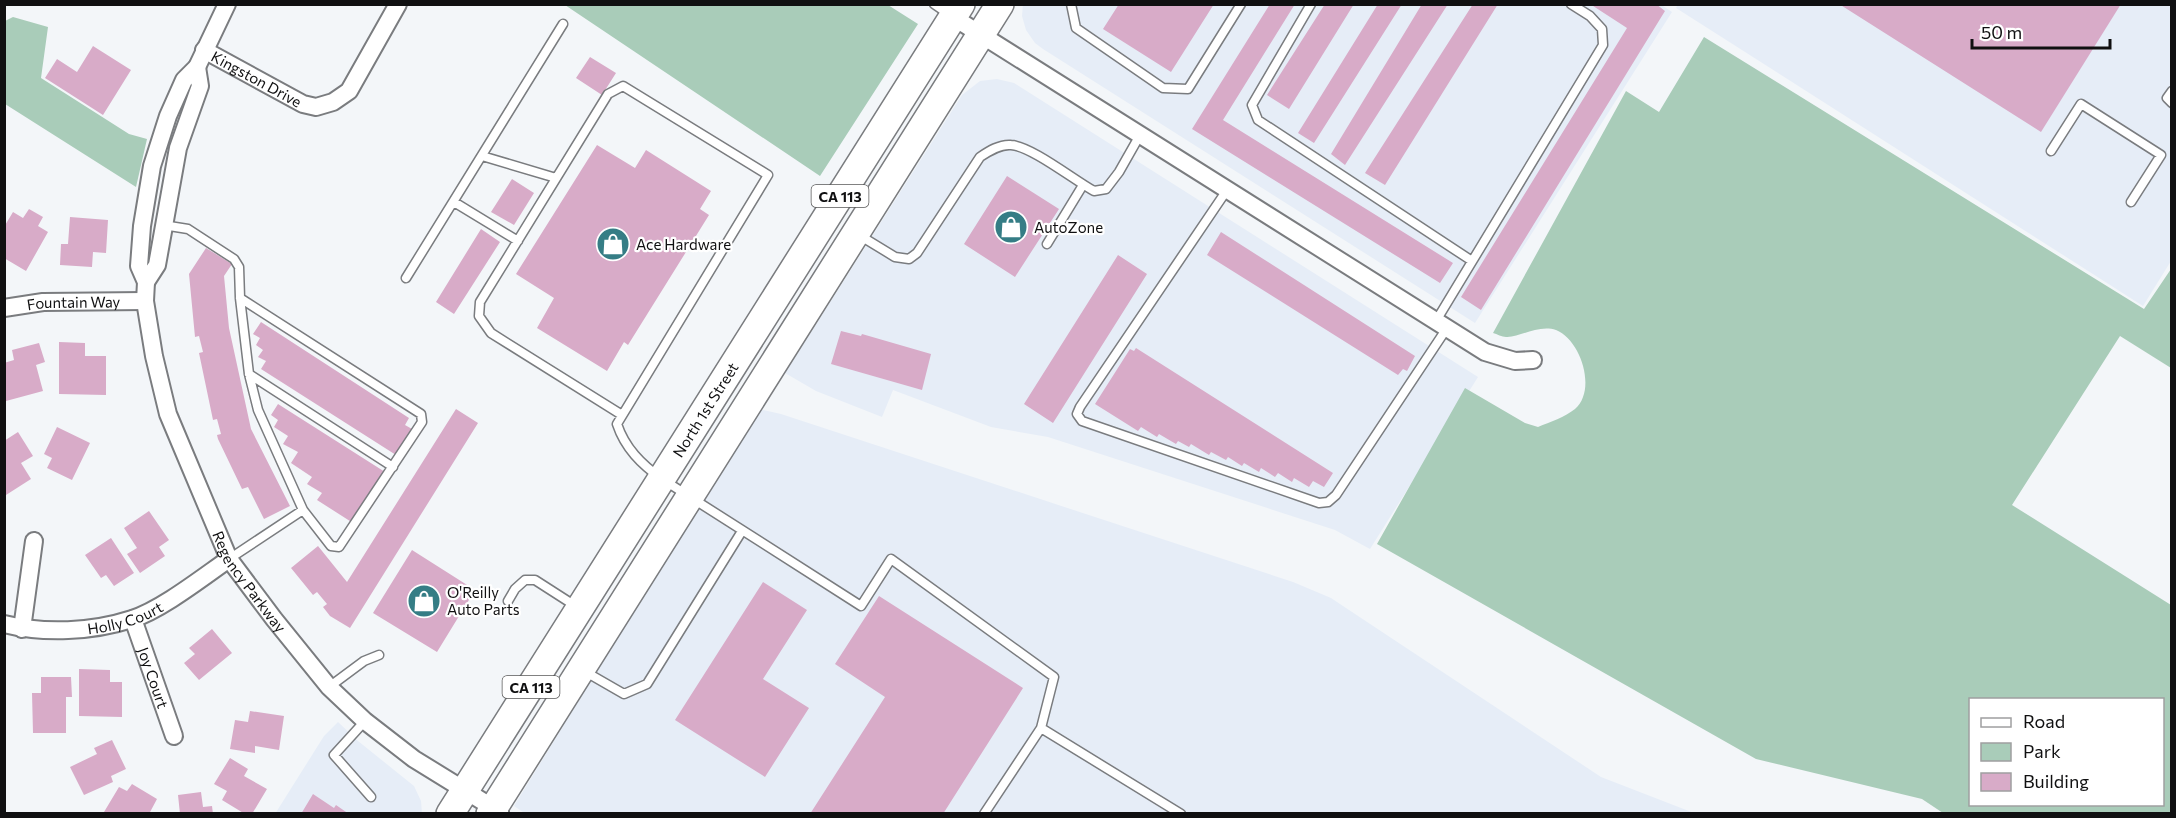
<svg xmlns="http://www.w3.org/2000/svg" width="2176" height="818" viewBox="0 0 2176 818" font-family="Commissioner,sans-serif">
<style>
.built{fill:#e6edf7}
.green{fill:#a9ccb9;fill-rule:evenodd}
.building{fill:#d8abc8}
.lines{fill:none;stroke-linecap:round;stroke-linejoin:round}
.service-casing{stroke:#7a7c7f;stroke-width:11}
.minor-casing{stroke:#7a7c7f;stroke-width:20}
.primary-casing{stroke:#7a7c7f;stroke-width:30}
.service{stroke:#fff;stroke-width:8}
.minor{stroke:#fff;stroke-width:16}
.primary{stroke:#fff;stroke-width:27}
.labels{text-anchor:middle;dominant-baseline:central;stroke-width:4.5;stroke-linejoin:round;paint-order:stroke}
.shield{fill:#fff;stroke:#585858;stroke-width:1.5}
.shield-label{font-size:14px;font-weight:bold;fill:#101011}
.street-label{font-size:15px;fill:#101011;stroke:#fff}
.poi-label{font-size:15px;fill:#101011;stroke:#fff;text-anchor:start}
</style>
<rect width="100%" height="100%" fill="#f3f6f9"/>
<path class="built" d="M 1023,4 L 1660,4 L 1672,12 L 1475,323 L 1043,49 L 1035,43 L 1026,30 L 1022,16 Z
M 1678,4 L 2171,5 L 2171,261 L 2143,306 L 1676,8 Z
M 997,79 L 1014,83 L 1478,377 L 1370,549 L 1335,530 L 1048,437 L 991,427 L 893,390 L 882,417 L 816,391 L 785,373 L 962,95 L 980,81 Z
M 758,409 L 781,414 L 1293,582 L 1331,598 L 1349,610 L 1601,777 L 1694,813 L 526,814 L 514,806 Z
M 338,722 L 358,741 L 414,786 L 421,801 L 422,814 L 275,814 L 324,736 Z"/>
<path class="green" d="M 565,5 L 888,5 L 918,24 L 820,176 Z
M 13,17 L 48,27 L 41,78 L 129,134 L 147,139 L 136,187 L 5,104 L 5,21 Z
M 1704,37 L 2144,309 L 2171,269 L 2171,368 L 2120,336 L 2012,505 L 2171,605 L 2171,813 L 1943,813 L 1922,799 L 1756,759 L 1377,544 L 1465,388 L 1525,423 L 1538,427 C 1550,422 1565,417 1575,409 C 1597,390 1581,340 1556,330 C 1538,324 1519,338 1506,337 C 1502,337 1497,334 1493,333 L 1626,91 L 1659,112 ZM 1970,700 L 2162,700 L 2162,804 L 1970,804 Z"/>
<path class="building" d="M 1119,4 L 1214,4 L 1171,72 L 1103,29 Z
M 1270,4 L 1295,4 L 1223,120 L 1453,263 L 1440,283 L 1192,129 Z
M 1325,4 L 1354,4 L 1289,109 L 1267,95 Z
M 1378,4 L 1402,4 L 1314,143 L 1298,133 Z
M 1422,4 L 1448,4 L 1345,165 L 1331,154 Z
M 1473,4 L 1498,4 L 1385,185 L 1365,173 Z
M 1590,4 L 1656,4 L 1665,11 L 1481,310 L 1461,297 L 1627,28 Z
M 1839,4 L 2121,4 L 2041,132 Z
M 93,46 L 131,70 L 103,115 L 45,78 L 57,59 L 77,72 Z
M 590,57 L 616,73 L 602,95 L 576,78 Z
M 597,145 L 635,168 L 646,150 L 711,191 L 700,209 L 709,215 L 628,345 L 624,342 L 607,371 L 537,328 L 554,298 L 516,274 Z
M 1007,176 L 1059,209 L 1015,277 L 964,244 Z
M 512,179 L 534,193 L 514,225 L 491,212 Z
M 29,209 L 43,217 L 38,226 L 48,232 L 26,271 L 4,258 L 4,227 L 13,212 L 23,218 Z
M 70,217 L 108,220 L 106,253 L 93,252 L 92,267 L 60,265 L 61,244 L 68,244 Z
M 481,229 L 500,242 L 454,314 L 436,302 Z
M 1221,232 L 1415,356 L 1407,371 L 1403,369 L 1398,375 L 1207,255 Z
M 206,248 L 232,264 L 224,276 L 229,328 L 251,429 L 290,506 L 264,519 L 248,487 L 242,489 L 218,439 L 217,435 L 221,434 L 217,419 L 213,420 L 199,353 L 203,352 L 199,336 L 195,337 L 189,274 Z
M 1118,255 L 1147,274 L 1053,423 L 1024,404 Z
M 261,322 L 409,418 L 405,425 L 412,429 L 396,455 L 261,369 L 266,361 L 258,357 L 263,350 L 256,345 L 260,338 L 253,334 Z
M 841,331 L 861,336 L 862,334 L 931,354 L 922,390 L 831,364 Z
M 59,342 L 85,343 L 85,356 L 106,356 L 106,395 L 59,394 Z
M 39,343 L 45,362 L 36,365 L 43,391 L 6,401 L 4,363 L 14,360 L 12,350 Z
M 1136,348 L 1333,473 L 1324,487 L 1313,481 L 1309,487 L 1294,478 L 1292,482 L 1278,473 L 1275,477 L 1261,468 L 1259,472 L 1244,463 L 1242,466 L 1228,457 L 1226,460 L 1211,452 L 1209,455 L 1191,444 L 1189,447 L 1178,441 L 1176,444 L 1159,434 L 1157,437 L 1141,427 L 1138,431 L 1095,404 L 1130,349 L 1134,351 Z
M 278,404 L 385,472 L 353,523 L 317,500 L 322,493 L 307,484 L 312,477 L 291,463 L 298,452 L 283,444 L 288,436 L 274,427 L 278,420 L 271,415 Z
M 456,409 L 478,423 L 350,628 L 330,616 L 323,607 L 327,604 L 317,592 L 313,595 L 291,568 L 318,546 L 347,582 Z
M 57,427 L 90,443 L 72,480 L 47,468 L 52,458 L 44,454 Z
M 18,432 L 33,456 L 21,463 L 31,479 L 6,495 L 4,441 Z
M 149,511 L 169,540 L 159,547 L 165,556 L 140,573 L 127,554 L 137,548 L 124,528 Z
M 111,538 L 134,573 L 114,586 L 106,575 L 101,578 L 85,555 Z
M 412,550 L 475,590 L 437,652 L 373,613 Z
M 763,582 L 807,610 L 763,679 L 809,708 L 765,777 L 675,720 Z
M 879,596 L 1023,688 L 943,814 L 810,814 L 885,697 L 835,664 Z
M 212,629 L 232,653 L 199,680 L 184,663 L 195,654 L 189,648 Z
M 79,669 L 110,670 L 110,682 L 122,682 L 122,717 L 79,716 Z
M 41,677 L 71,677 L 72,697 L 66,697 L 66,733 L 33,733 L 32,693 L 41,693 Z
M 250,711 L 284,716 L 279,750 L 255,746 L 255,753 L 230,749 L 235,720 L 248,722 Z
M 112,740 L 126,769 L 111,776 L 113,782 L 84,795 L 70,767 L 97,754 L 94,748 Z
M 230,758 L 248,769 L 244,776 L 267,789 L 252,814 L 245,814 L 222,800 L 227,791 L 214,784 Z
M 132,784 L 157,799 L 149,814 L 104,812 L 119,787 L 127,791 Z
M 201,792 L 203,807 L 212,806 L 213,814 L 180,814 L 178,795 Z
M 313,794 L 334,808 L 336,805 L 349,814 L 301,814 Z"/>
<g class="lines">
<g class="service-casing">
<path id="service" d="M 934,4 L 950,15
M 1071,4 L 1076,28 L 1163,88 L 1188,89 L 1241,4
M 1311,4 L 1252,105 L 1258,120 L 1472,261
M 2172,91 L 2167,98 L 2172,103
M 2051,151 L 2081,104 L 2161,155 L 2131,202
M 482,156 L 556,178
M 1227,190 L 1080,407 L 1077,414 L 1082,421 L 1319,503 L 1328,502 L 1336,495 L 1447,328
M 454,202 L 518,241
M 163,225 L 188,229 L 234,259 L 239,267 L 240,298 L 249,374 L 258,410 L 303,510 L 229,559
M 859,235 L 895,257 L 909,259 L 917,253 L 980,157 C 989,151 1000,144 1011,145 C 1031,146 1074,180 1094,191 L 1106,189 L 1119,172 L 1140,135
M 1047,244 L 1083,185
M 406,278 L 563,24
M 240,298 L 421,414 L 422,422 L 339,547 L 331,546 L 303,510
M 1436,321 L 1603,45 L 1602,29 L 1590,16 L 1571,4
M 249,374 L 393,467
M 622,415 L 491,333 L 479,316 L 480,302 L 608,94 L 623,86 L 768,175 L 617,424 C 625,448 641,464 662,479 L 861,606 L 891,559 L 1054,677 L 1041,728 L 1181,814
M 508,601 L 515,589 L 525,580 L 535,580 L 577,607
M 584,671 L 624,694 L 647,684 L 742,531
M 329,687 L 364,661 L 379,655
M 365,721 L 334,755 L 371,797
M 984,814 L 1041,728"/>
</g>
<g class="minor-casing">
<g id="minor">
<path id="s1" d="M 227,4 L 197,67 L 184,80 L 168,116 L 152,166 L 142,226 L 139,266 L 146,282 L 145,301 L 154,356 L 168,414 L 229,559 L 274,619 L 329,687 L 365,721 L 414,759 L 500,812"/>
<path d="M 953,17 L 1485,352 L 1515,361 L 1533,360"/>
<path id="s2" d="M 204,50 L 303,104 L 316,107 L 333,102 L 349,91 L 398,4"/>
<path d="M 146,282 L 157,265 L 178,148 L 200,86 L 197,67"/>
<path id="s3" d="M 4,308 L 43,302 L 145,301"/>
<path id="s4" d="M 133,619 L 174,736"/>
<path id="s5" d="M 4,624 C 44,634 92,632 132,619 C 161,610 203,577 229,559"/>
<path d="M 22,629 L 34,541"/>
</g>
</g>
<g class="primary-casing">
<g id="primary">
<path id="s6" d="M 450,814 L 961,4"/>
<path d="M 490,814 L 1000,4"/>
</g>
</g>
<use href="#service" class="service"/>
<use href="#minor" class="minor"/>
<use href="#primary" class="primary"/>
</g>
<defs>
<g id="shop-disc" transform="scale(1.725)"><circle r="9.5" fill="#357d85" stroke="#fff"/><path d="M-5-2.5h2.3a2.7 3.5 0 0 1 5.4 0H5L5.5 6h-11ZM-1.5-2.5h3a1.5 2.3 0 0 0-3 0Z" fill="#fff"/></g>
</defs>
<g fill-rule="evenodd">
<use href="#shop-disc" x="1011" y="227"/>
<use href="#shop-disc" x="613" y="244"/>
<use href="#shop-disc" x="424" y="601"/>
</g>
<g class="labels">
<g class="shield">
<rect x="811.5" y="185" width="57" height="22" rx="4.5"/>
<rect x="502.5" y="676" width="57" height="22" rx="4.5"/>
</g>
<g class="shield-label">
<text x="840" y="196">CA 113</text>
<text x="531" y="687">CA 113</text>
</g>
<g class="street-label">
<text stroke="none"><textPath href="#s2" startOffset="60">Kingston Drive</textPath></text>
<text stroke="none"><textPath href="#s3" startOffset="70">Fountain Way</textPath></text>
<text stroke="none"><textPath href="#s6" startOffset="478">North 1st Street</textPath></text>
<text stroke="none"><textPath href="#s1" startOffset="620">Regency Parkway</textPath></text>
<text stroke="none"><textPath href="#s5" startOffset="123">Holly Court</textPath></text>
<text stroke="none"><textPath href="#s4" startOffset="62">Joy Court</textPath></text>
</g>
<g class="poi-label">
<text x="1034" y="227">AutoZone</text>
<text x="636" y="244">Ace Hardware</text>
<text x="447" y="592">O'Reilly<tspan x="447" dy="17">Auto Parts</tspan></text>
</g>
</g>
<rect width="2176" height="818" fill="none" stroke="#101011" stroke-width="12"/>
<rect x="1969" y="698" width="195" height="108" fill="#ffffff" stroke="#9f9fa0" stroke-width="1.5"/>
<rect x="1981" y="718" width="30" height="9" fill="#ffffff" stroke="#9f9fa0" stroke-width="1.5"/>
<text x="2023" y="728" font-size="18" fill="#101011">Road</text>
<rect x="1981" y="743" width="30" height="18" fill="#a9ccb9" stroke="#9f9fa0" stroke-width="1.5"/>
<text x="2023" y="758" font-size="18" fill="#101011">Park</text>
<rect x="1981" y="773" width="30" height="18" fill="#d8abc8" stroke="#9f9fa0" stroke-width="1.5"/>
<text x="2023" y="788" font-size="18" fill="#101011">Building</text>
<path d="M1972 39v9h138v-9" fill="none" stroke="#101011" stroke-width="3"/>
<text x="1981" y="39" font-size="18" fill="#101011" stroke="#ffffff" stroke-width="4.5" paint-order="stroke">50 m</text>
</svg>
